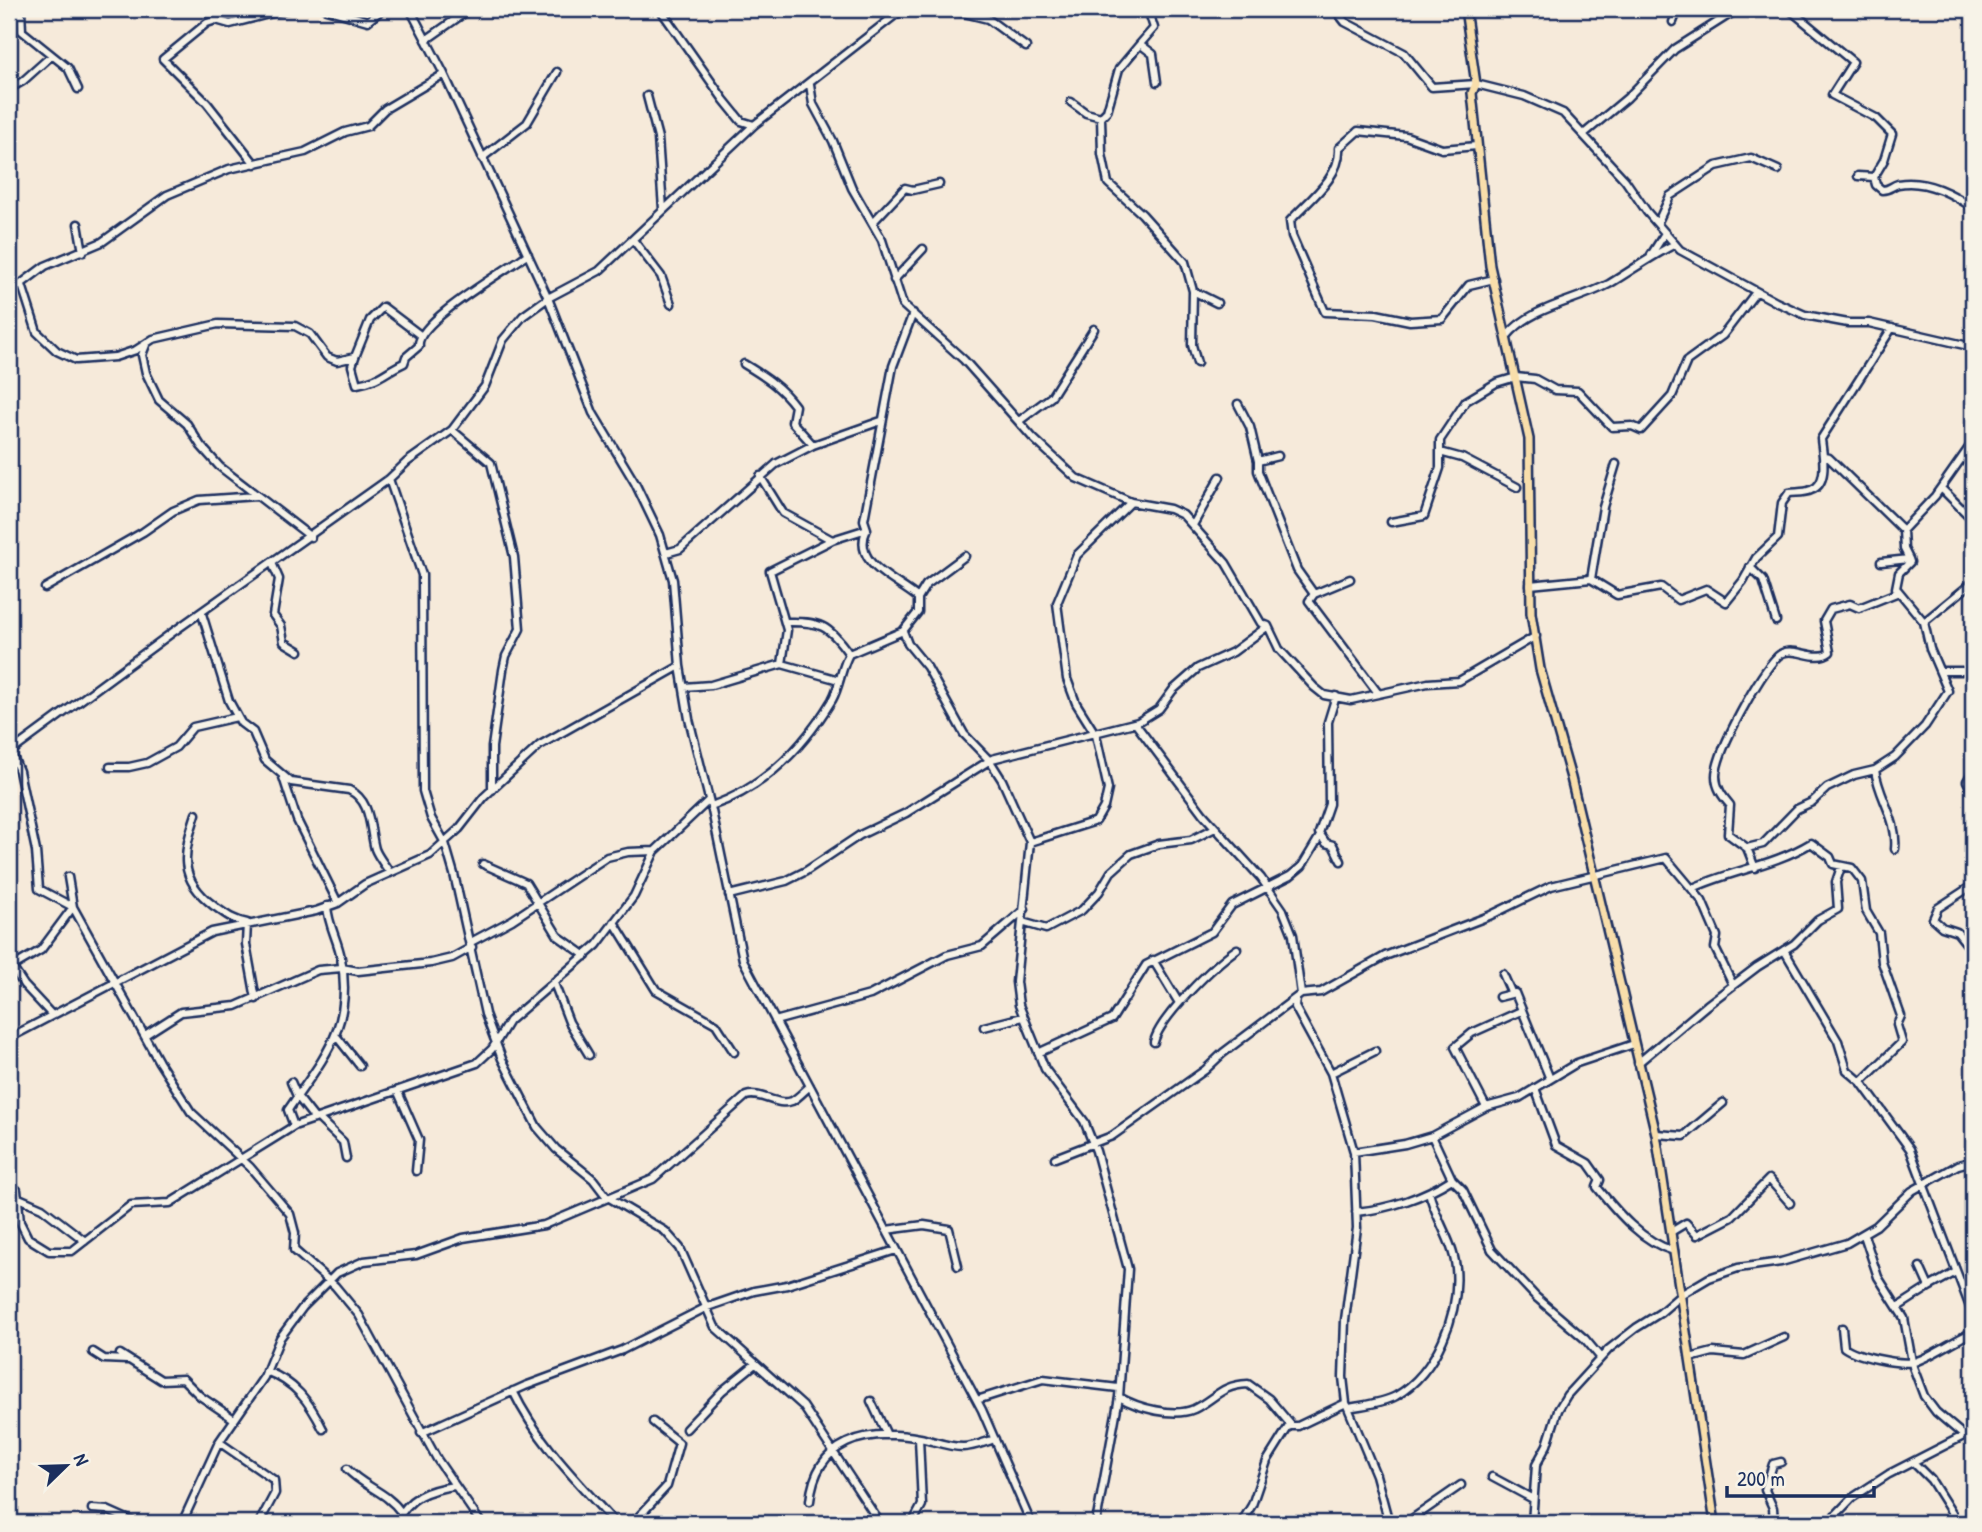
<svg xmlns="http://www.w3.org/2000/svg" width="1982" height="1532" viewBox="0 0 1982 1532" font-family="'Patrick Hand',sans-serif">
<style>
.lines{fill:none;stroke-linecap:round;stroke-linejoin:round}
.minor-casing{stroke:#1b2f5e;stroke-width:11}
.major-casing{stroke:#1b2f5e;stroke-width:12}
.minor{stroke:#f7f3e8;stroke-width:6}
.major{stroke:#f8deab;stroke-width:7}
</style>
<rect width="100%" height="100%" fill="#f6eada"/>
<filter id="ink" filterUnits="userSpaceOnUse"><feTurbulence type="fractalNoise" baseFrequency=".0143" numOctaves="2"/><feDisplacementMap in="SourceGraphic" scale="14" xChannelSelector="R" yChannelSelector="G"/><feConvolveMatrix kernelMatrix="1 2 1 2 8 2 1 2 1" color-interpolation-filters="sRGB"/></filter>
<g filter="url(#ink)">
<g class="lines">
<g class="minor-casing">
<path id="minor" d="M 21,9 L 22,31 L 68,68 L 78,89
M 326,9 L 368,21 L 383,9
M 410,9 L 444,74 L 548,298 L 593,413 L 635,483 L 660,535 L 673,580 L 680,666 L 689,719 L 712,811 L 743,960 L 982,1410 L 1031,1523
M 660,9 L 724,100 L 741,121 L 754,125
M 948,9 L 988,19 L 1026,47
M 1148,9 L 1154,28 L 1140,44 L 1153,54 L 1157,82
M 1340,9 L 1338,13 L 1345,22 L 1404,53 L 1432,87 L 1476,84 L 1524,96 L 1563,113 L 1625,180 L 1647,212 L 1680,250 L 1776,302 L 1805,315 L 1848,323 L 1869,323 L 1973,347
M 1789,9 L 1853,62 L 1832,95 L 1876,118 L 1892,134 L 1884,160 L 1874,177 L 1876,185 L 1882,190 C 1890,190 1891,186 1898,184 C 1925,179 1952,193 1973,208
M 1673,22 L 1678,9
M 426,40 L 470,9
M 1140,44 L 1119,69 L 1107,111 L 1101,117 L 1102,154 L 1108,183 L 1142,214 L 1185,262 L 1193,291 L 1192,345 L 1197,363
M 810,84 L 813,104 L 833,141 L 852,188 L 882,240 L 903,305 L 964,360 L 1033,438 L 1076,478 L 1131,502 L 1170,509 L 1183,515 L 1226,563 L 1261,623 L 1268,626 L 1279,649 L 1314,687 L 1324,695 L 1351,700 L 1428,683 L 1459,681 L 1536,636
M 9,89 L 23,81 L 51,56
M 647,96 L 658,138 L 663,209
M 1071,102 L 1086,113 L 1101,117
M 1585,133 L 1627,98 L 1675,49 L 1738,9
M 1477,146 L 1442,149 L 1406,136 L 1358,131 L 1339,148 C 1341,177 1309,200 1290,221 L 1292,236 L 1325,312 L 1376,314 L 1410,321 L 1442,319 L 1469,285 L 1494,279
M 482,158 L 527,123 L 557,72
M 255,164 L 207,103 L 163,59 L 207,23 L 216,20 L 230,24 L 288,9
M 1858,176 L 1874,177
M 874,221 L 905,188 L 913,190 L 939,184
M 1658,222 L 1670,196 L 1716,166 L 1751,158 L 1778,170
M 78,224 L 83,252
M 634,241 L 661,276 L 671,304
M 1651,255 L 1665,233
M 894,280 L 923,249
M 22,285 L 37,332 L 57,351 L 76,360 L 115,357 L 136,350 L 153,339 L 218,324 L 295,326 L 310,334 L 327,357 L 337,361 L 355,357 L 370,320 L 383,307 L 420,335
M 1193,291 L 1217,303
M 9,293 L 45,266 L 102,242 L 167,195 L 229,169 L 305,152 L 345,132 L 368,126 L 385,109 L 444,74
M 1507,336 C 1532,306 1575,302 1609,284 C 1631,271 1651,256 1675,244
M 146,345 L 142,355 L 146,373 L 159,400 L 187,424 L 201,446 L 219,466 L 311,537
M 355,357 L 352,366 L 357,384 C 381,380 384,372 404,363 L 406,357 L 419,346 C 415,322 507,270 528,254
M 744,364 C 764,376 781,387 795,406 L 792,422 L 813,445
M 1238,404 L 1250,427 L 1258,461
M 1019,421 L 1051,397 L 1094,329
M 452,430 L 491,463 L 514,557 L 520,629 L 506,656 L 503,670 L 492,747 L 492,790
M 1440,452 L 1462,458 L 1517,487
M 1278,456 L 1258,461 L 1258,471 L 1297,570 L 1314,594
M 1824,457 L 1829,458 L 1903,530 L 1935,496 L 1973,442
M 760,476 L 783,513 L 832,540
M 389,479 L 422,575 L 423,791 L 431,818 L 445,843 L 454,874 L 485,1014 L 502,1059 L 537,1127 L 556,1149 L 593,1179 L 606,1196 L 665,1231 L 680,1248 L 715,1327 L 803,1406 L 880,1523
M 1941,488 L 1973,520
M 1391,522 L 1424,516 L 1440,468 L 1440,440 L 1466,401 L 1496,383 L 1516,377 L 1535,379 L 1555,390 L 1578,391 L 1612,427 L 1632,426 L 1641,430 L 1672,396 L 1687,361 L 1723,335 L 1756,292
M 1193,525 L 1220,477
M 1903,530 L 1904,549 L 1909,559
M 666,553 L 680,549 L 776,464 L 813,445 L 881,421
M 272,563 L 279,579 L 273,615 L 281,626 L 284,642 L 299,651
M 1750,567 L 1763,580 L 1776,621
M 1350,579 L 1314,594 L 1309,601 L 1378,693
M 1591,579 L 1603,507 L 1616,464
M 1530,585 L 1591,579 L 1617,595 L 1661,587 L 1678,600 L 1706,589 L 1726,602 L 1743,581 L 1756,558 L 1778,537 L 1782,503 L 1789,493 C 1796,492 1805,493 1811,490 C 1830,484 1822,452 1821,439 L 1892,328
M 45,588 L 143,532 L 173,511 L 199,500 L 256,496
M 918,598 L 926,585 L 965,556
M 202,614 L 229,701 L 241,723 L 253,732 L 265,760 L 291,782 L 349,790 C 372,801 369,827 375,849 C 378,857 385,865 390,873
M 785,622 C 820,621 829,625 849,654
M 1924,622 L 1973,582
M 903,631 L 918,612 L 918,598 C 898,580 850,564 867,529 L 864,520 L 893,366 L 913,313
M 782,664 L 839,680
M 1940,671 L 1962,671
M 684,687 L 711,685 L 782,664 L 787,630 L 770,571 L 832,540 L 867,529
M 1336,696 L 1328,722 L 1329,804 L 1319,833 L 1326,843 L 1333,845 L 1341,861
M 1135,723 L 1203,814 L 1261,878 L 1283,910 L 1293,935 L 1301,994
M 11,752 L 19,771 L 36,851 L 39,889 L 73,907 L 41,950 L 12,967 L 24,985 L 52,1015
M 9,753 L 173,632 L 389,479 L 407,462 L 452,430 L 485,386 L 503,340 L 523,316 L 548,298 L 599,271 L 754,125 L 903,9
M 110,767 L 129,767 L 147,763 L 176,747 L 193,727 L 237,717
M 1875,770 C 1879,799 1898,819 1895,849
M 1973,771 L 1967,781 L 1973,793
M 283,777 L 297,820 L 338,903
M 711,806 C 764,788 803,748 832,700 C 840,686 841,668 849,654 L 903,631 L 908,644 L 927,667 L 964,734 L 990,761 L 1002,780 L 1030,842 L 1016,982 L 1019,1005 L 1045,1069 L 1084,1121 L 1096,1151 L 1128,1269 L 1119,1397 L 1096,1523
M 196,814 C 183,854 177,878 214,906 C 226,914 232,920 247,923 L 246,944 L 256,999
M 1030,842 L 1096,821 L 1104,807 L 1108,789 L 1096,735 L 1076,703 L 1067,679 L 1057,603 L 1077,555 L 1131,502
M 1747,848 L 1763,844 L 1797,809 L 1812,802 L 1827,788 L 1854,775 L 1875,770 L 1895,757 L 1925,726 L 1948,691 L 1930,649 L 1924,622 L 1896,588 L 1899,573 L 1910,562 L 1909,559 L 1881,562
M 483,864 L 526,883 L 558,936 L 586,956
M 1755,868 L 1747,848 L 1728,834 L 1730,805 C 1723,797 1716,788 1716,776 C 1716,752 1760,673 1778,656 C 1792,643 1815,664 1830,652 L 1824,621 L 1831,609 L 1850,604 L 1859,608 L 1899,592
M 68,877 L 73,907 L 159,1062 L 191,1112 L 250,1167 L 290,1214 L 295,1233 L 294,1250 L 335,1286 L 359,1315 L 437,1459 L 481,1523
M 1973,885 L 1938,908 L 1933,919 L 1942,927 L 1957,932 L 1973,952
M 1693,888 C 1732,870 1773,866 1811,843 L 1830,857 L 1833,864 L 1852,868 L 1862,881 L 1866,911 L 1879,933 L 1882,962 L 1901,1016 L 1897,1025 L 1902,1042 L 1861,1082
M 729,895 L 786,881 L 806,871 L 860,835 L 906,813 L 992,759 L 1138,722 L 1159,709 L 1173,690 L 1198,668 L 1233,652 L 1268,626
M 614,922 L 656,990 L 716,1024 L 734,1052
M 1022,922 L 1046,929 L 1082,910 L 1099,892 L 1111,872 L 1131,854 L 1159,844 L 1191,840 L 1215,828
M 471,942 L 512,920 L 607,857 L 628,852 L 655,851
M 1784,950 L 1838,1041 L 1847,1070 L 1861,1082 L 1910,1149 L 1973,1315
M 1153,960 L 1179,1003
M 1503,974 L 1511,992
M 554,983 L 569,1022 L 589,1055
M 1499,997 L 1515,993 L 1550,1079
M 1296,998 L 1295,1007 L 1331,1073 L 1354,1152 L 1357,1228 L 1345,1320 L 1343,1377 L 1346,1403 L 1376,1475 L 1389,1523
M 775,1021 L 870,995 L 947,955 L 982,946 L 1025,909
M 984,1027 L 1023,1017
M 145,1035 L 181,1012 L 236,1006 L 318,970 L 342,968 L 358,971 L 431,963 L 452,958 L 472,947
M 337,1037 L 360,1066
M 9,1038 L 212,932 L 316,911 L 338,903 L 365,884 L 430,855 L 459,829 L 484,797 L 540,745 L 680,666
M 1154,1042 C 1160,1017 1215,964 1237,949
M 1038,1053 L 1112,1019 L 1146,965 L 1212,932 L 1232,905 L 1290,876 L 1302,866 L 1320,836
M 1638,1063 L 1707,1005 L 1757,967 L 1794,944 L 1818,920 L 1838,909 L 1836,882 L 1841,867
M 1331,1073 L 1375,1051
M 291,1082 L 297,1096 L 315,1119
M 1535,1088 L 1556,1145 L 1588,1163 L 1600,1180 L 1597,1187 C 1617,1212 1642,1242 1674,1251
M 398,1092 L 419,1140 L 416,1171
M 1486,1107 L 1455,1047 L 1472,1033 L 1521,1011
M 318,1118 L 343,1142 L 346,1158
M 294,1126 L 288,1110 C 324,1057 354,1027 341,958 C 338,940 328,925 327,906
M 1656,1134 L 1684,1136 L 1723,1103
M 1432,1136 L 1452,1179 L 1463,1190 L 1492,1250 L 1536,1297 L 1585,1339 L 1600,1357
M 1354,1152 L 1405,1144 L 1432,1136 L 1486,1107 L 1519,1098 L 1577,1063 L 1634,1044
M 1055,1158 L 1112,1136 L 1205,1070 L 1223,1053 L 1301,994 L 1321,992 L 1385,956 L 1489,916 L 1551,886 L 1666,858 L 1702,901 L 1717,936 L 1715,948 L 1733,985
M 9,1185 L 17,1190 L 20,1222 L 28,1238 L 49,1251 L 72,1251 L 131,1205 L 170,1203 L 294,1126 L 477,1063 L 492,1049 L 509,1021 L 597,945 L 634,896 L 655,851 L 709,800
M 19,1198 L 42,1208 L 85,1241
M 1356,1212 C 1389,1209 1424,1197 1452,1179
M 886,1230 L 924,1225 L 949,1229 L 958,1266
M 1671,1232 L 1686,1223 L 1697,1235 L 1732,1217 L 1769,1179 L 1790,1203
M 1864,1235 L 1878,1277 L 1904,1318 L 1913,1367 L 1924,1396 L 1936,1412 L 1963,1435
M 1920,1267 L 1929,1287 L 1956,1272
M 1898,1307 L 1929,1287
M 1842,1328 L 1844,1347 C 1856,1356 1898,1365 1914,1362 C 1927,1359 1958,1338 1973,1332
M 93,1352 L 104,1359 L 127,1360
M 120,1354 L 161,1380 L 183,1379 L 200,1396 L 234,1419
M 1690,1358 L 1713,1352 L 1744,1355 L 1784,1337
M 266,1371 C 295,1382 309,1401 323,1429
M 513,1391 C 538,1443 577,1481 615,1523
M 1119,1397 C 1138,1408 1174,1418 1194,1409 C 1216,1398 1221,1385 1248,1384 L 1269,1399 L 1291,1425
M 977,1400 L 1043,1379 L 1118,1388
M 871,1401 L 887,1435
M 1349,1408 C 1364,1405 1383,1403 1396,1396 C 1437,1372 1460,1313 1456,1268 C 1453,1241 1435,1218 1429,1192
M 686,1429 L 722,1391 L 754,1365
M 421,1433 L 525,1386 L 622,1350 L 705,1308 L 754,1291 L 787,1285 L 896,1250
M 219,1442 L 274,1480 L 275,1493 L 259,1523
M 1914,1463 L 1931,1480 L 1958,1523
M 347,1469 C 364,1487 387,1492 401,1512
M 1492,1477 L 1533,1499
M 810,1501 C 816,1440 866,1428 920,1438 C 934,1441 948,1447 963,1447 C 973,1447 985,1442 995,1439
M 92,1509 L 107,1510 L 136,1523
M 1835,1515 L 1843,1523
M 182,1523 L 219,1442 L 264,1377 L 280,1338 L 303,1307 L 337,1273 L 364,1261 L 416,1255 L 463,1238 L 544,1225 L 653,1179 L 746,1096 C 761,1091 777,1107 792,1101 C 798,1098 805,1090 810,1086
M 396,1523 C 408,1497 427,1490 454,1486
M 633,1523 L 667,1486 L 679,1443 L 653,1422
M 915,1523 L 914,1520 L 922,1505 L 919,1438
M 1241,1523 L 1252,1505 L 1267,1461 L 1289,1426 L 1298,1426 L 1346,1403
M 1406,1523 L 1461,1485
M 1532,1523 L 1536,1465 L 1547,1445 L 1558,1410 L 1567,1395 L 1609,1349 L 1636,1328 L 1660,1313 L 1682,1294 L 1709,1278 L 1738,1268 L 1781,1262 L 1847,1243 L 1876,1226 L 1912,1191 L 1958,1165 L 1973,1161
M 1774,1523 L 1773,1508 L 1765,1490 L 1773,1464 L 1781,1462
M 1828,1523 L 1852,1498 L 1889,1474 L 1973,1431"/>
</g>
<g class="major-casing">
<path id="major" d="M 1465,9 L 1476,84 L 1472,93 L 1490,266 L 1529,439 L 1531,613 L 1540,669 L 1571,778 L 1656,1134 L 1715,1523"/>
</g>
<use href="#minor" class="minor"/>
<use href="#major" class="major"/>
</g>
</g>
<rect width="1982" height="1532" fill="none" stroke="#f7f3e8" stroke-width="35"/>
<rect x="18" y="18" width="1947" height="1497" fill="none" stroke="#1b2f5e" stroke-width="2.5" filter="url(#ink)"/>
<g transform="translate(66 1466) rotate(67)" stroke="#f7f3e8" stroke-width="5" paint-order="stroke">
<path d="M0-5L12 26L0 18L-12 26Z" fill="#1b2f5e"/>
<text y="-10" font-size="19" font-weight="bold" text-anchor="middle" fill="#1b2f5e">N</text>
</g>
<path d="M1727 1486v10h147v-10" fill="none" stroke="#1b2f5e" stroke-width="3.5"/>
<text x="1737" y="1486" font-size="21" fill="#1b2f5e" stroke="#f7f3e8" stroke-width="5" paint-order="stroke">200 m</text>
</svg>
